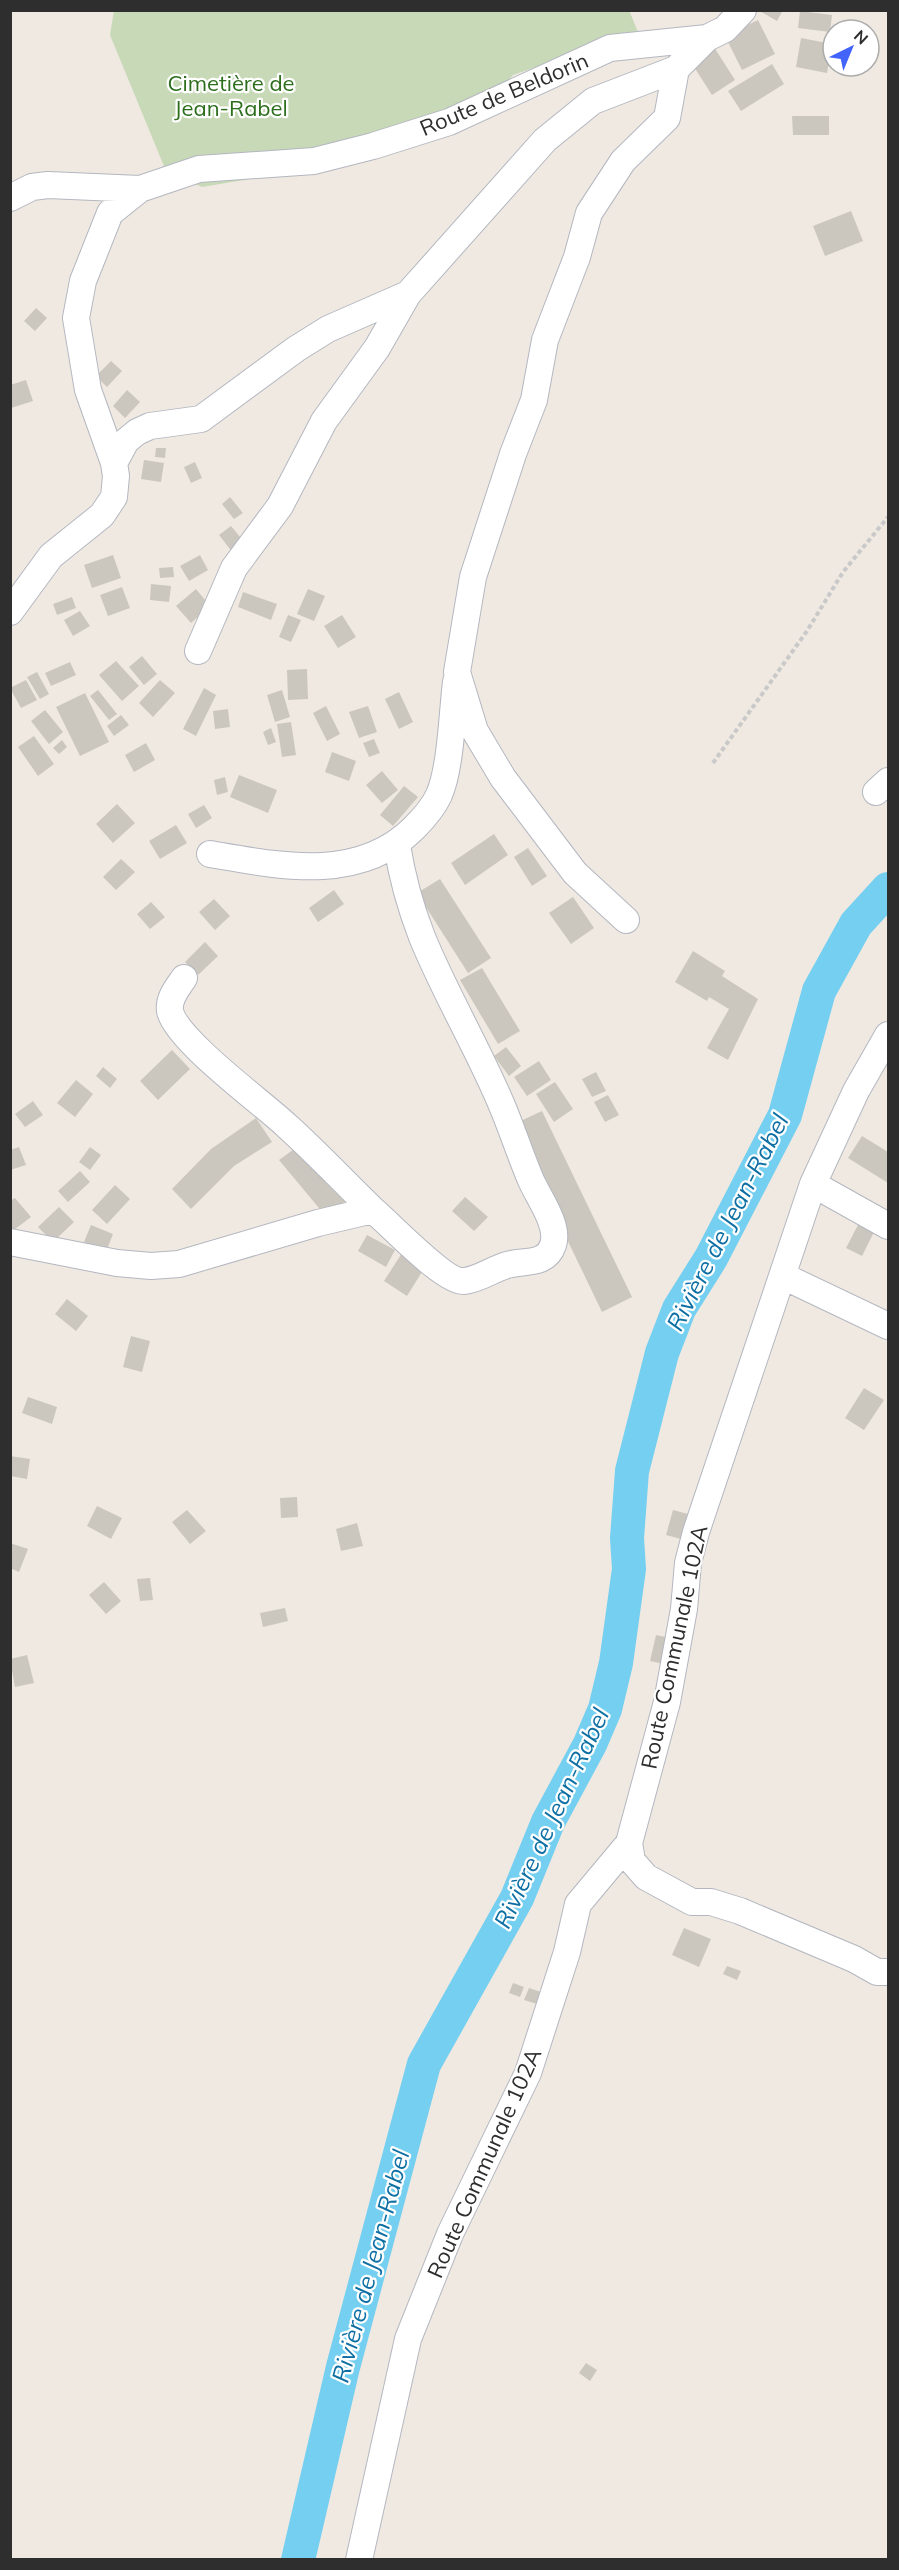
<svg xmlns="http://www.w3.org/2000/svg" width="899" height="2570" viewBox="0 0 899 2570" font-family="Mulish,sans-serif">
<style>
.cemetery{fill:#c8d9b8}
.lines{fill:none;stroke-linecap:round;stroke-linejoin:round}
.river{stroke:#75cff0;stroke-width:34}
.building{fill:#cbc7bf}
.minor-casing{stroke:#b4b7c1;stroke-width:28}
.path{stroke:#c9c9c9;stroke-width:4;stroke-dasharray:4.5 3;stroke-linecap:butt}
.minor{stroke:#fff;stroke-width:26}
.labels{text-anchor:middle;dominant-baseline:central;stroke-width:4.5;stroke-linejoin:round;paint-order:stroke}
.park-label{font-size:22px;fill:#2c6e1b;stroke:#fff}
.street-label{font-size:22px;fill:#2e2e2e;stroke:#fff}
.water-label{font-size:24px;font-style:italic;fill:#0d6fa3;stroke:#fff}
</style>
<rect width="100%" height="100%" fill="#efe9e1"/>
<path class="cemetery" d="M 114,10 L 629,10 L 638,32 L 513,75 L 488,105 L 304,170 L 202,187 L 166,171 L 110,35 Z"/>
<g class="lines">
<path class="river" d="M 298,2560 L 343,2367 L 424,2064 L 517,1898 L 548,1822 L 590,1744 L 605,1709 L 616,1663 L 629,1569 L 627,1538 L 632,1471 L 662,1353 L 679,1309 L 711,1258 L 785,1115 L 819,991 L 856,924 L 888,889"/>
</g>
<path class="building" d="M 758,10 L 783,10 L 777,21 Z
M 800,11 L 832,15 L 830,32 L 798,28 Z
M 758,20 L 775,54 L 742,70 L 725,36 Z
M 801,38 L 832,44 L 827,73 L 796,67 Z
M 712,44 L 735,80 L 712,95 L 689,59 Z
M 772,64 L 784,84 L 741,111 L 728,91 Z
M 792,116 L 829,116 L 829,135 L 793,135 Z
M 851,211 L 863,241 L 825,256 L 813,226 Z
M 36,308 L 47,318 L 35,331 L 24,321 Z
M 111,361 L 122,371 L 107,387 L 96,376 Z
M 26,380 L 33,401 L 11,408 L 10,385 Z
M 127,390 L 140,402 L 125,418 L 113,406 Z
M 156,448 L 166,448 L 165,458 L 155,457 Z
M 144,460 L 164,463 L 161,482 L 141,479 Z
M 195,462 L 202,478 L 191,483 L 184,467 Z
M 230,497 L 243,513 L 234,519 L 222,504 Z
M 231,526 L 245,543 L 233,553 L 219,535 Z
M 113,555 L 121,578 L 92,588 L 84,565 Z
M 200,555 L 208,570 L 189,581 L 180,566 Z
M 173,567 L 174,577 L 160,578 L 159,568 Z
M 151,584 L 171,586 L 169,602 L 150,600 Z
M 122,587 L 130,608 L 108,616 L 100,595 Z
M 196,589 L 210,606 L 191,623 L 176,606 Z
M 308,589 L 325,596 L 314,621 L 297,614 Z
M 243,592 L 277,604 L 271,620 L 238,607 Z
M 72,597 L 76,608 L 57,615 L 53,604 Z
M 80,611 L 90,626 L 73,636 L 64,620 Z
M 288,615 L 301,620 L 291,642 L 279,637 Z
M 342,615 L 356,637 L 338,648 L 324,626 Z
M 142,656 L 157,674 L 144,685 L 129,667 Z
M 116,661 L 139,686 L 122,701 L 99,675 Z
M 70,662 L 76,675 L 51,686 L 45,673 Z
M 307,669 L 308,699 L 288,700 L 287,670 Z
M 37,672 L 49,694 L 40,699 L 27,677 Z
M 26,680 L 37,700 L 21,708 L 10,688 Z
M 160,680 L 175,693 L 153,717 L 139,703 Z
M 204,688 L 216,695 L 196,736 L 183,729 Z
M 98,690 L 117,714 L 109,720 L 90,696 Z
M 282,690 L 290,717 L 275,722 L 267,695 Z
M 399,692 L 413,722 L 399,729 L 385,699 Z
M 85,693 L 109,742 L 80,756 L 56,707 Z
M 326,706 L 340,734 L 327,741 L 313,713 Z
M 368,706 L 377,732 L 359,738 L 349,712 Z
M 228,709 L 230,727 L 215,729 L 213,711 Z
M 45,710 L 63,732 L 49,744 L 31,721 Z
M 121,715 L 129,725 L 114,736 L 107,726 Z
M 291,722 L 296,755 L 282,757 L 277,724 Z
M 271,728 L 276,742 L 268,745 L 263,732 Z
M 34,736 L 54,764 L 38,776 L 18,747 Z
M 374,739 L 380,753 L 369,757 L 363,743 Z
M 62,740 L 67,747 L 59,754 L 53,748 Z
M 146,743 L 155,760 L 134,772 L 125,755 Z
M 332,752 L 356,761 L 349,781 L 325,772 Z
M 382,771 L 398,790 L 382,803 L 366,785 Z
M 239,775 L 277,790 L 268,813 L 230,797 Z
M 225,777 L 228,792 L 217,795 L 214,780 Z
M 404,786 L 418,797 L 393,826 L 380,815 Z
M 117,804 L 135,823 L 113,843 L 96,824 Z
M 204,805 L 212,818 L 196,828 L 188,814 Z
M 176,825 L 187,843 L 160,859 L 149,841 Z
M 494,834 L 508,855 L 465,885 L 451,863 Z
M 528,848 L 547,876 L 532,886 L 514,857 Z
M 121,859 L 135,872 L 116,890 L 103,877 Z
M 440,879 L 491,958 L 468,973 L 417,893 Z
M 334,890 L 344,904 L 318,922 L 309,908 Z
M 573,897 L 594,928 L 571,944 L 549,913 Z
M 214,899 L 230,916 L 215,930 L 199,912 Z
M 151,902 L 165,917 L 150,929 L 137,914 Z
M 205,942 L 218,956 L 198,975 L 185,962 Z
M 693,951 L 725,971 L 722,976 L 758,999 L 728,1060 L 707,1048 L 729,1009 L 709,997 L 707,1001 L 675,982 Z
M 482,968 L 520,1031 L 498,1044 L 460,980 Z
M 506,1047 L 521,1066 L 509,1076 L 494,1056 Z
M 172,1050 L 190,1069 L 158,1100 L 140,1081 Z
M 539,1061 L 551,1080 L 527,1096 L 514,1077 Z
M 103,1067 L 117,1079 L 110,1088 L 96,1076 Z
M 596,1072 L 606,1091 L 592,1097 L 582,1079 Z
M 76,1080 L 93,1094 L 75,1117 L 57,1103 Z
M 555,1082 L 573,1109 L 554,1122 L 536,1094 Z
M 608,1095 L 619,1115 L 605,1122 L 594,1102 Z
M 33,1101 L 43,1115 L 25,1127 L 15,1114 Z
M 542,1111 L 632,1297 L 602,1312 L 512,1125 Z
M 256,1118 L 272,1142 L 234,1166 L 191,1209 L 172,1189 L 211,1149 Z
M 862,1136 L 888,1152 L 888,1183 L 848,1158 Z
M 19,1147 L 26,1165 L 10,1170 L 10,1150 Z
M 90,1147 L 101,1155 L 90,1170 L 79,1162 Z
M 297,1147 L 310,1158 L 352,1210 L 324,1214 L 279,1160 Z
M 80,1171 L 90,1182 L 68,1202 L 58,1191 Z
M 115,1185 L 130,1199 L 107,1224 L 92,1210 Z
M 465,1197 L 488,1217 L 474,1231 L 452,1211 Z
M 15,1198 L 31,1217 L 10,1233 L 10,1201 Z
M 59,1207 L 74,1222 L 53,1242 L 38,1227 Z
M 859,1223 L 874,1232 L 862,1256 L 846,1248 Z
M 91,1225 L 113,1234 L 106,1252 L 84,1242 Z
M 367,1235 L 395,1250 L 386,1267 L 358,1251 Z
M 402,1253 L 425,1267 L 407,1296 L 384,1281 Z
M 67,1299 L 88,1316 L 76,1331 L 55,1314 Z
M 131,1336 L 150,1341 L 142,1372 L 123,1367 Z
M 864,1388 L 884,1400 L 864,1430 L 845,1418 Z
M 28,1397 L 57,1407 L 52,1424 L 22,1413 Z
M 10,1456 L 30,1459 L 27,1479 L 10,1476 Z
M 297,1497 L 298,1517 L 281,1518 L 280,1498 Z
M 97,1506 L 122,1518 L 111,1539 L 87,1526 Z
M 187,1510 L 206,1531 L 190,1544 L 172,1522 Z
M 673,1510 L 688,1514 L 681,1539 L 666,1535 Z
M 357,1523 L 363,1546 L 341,1551 L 336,1529 Z
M 10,1543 L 28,1549 L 19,1572 L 10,1568 Z
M 150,1578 L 153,1600 L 140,1601 L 137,1579 Z
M 104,1582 L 121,1601 L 106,1614 L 89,1595 Z
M 285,1608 L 288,1621 L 263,1627 L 260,1613 Z
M 656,1635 L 670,1638 L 664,1664 L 650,1661 Z
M 27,1655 L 34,1683 L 15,1687 L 10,1659 Z
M 684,1928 L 711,1939 L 699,1967 L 672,1955 Z
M 727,1966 L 741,1971 L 737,1980 L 723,1974 Z
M 513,1983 L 524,1987 L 520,1997 L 509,1993 Z
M 529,1988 L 541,1992 L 537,2004 L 524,2000 Z
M 586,2363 L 597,2370 L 590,2381 L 579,2373 Z"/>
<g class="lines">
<g class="minor-casing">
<path id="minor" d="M 10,198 L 32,187 L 48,185 L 140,189
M 114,463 L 126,441 L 137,432 L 150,426 L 201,419 L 296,349 L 328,329 L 408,294 L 545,140 L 593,101 L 676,69
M 10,612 L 51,556 L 102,515 L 114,497 L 116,476 L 114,463 L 88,390 L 76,318 L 83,281 L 110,213 L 140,189 L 199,169 L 314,161 L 373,146 L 449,122 L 610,48 L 707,38 L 725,29 L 743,10
M 198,651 L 234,568 L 280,506 L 324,421 L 377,348 L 408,294
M 876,792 L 888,781
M 210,854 C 280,866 359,883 414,828 C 424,818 433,808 439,795 C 451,767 452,714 456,682
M 626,920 L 575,873 L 503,778 L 475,731 L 457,672 L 473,577 L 513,454 L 534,400 L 545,340 L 577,257 L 589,213 L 623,161 L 667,118 L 676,69 L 707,38
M 184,978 C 178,987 168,998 170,1011 C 176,1040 264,1104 287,1126 C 317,1153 344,1182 373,1210
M 813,1184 L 888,1226
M 10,1242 L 117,1263 L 151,1266 L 179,1264 L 318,1223 L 373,1210 C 391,1225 445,1283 464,1281 C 478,1280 493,1269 507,1265 C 523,1260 546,1266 553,1245 C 560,1225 537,1196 530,1178 C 519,1152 511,1126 500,1101 C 476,1045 445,993 422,937 C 410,906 402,877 397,845
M 783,1276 L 888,1326
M 629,1843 L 632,1861 L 646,1877 L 692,1902 L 711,1902 L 740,1911 L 854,1959 L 877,1972 L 888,1972
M 359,2560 L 408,2339 L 450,2234 L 528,2073 L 567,1952 L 578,1904 L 629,1843 L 667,1702 L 684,1609 L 688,1563 L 696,1532 L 813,1184 L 856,1091 L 888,1035"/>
</g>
<path class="path" d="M 713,763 L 807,631 L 843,572 L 888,517"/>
<use href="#minor" class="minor"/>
</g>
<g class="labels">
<g class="park-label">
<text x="231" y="83">Cimetière de<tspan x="231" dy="25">Jean-Rabel</tspan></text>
</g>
<g class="street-label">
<text transform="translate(504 94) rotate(-23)">Route de Beldorin</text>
<text transform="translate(674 1647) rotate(-78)">Route Communale 102A</text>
<text transform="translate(484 2163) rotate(-66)">Route Communale 102A</text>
</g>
<g class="water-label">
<text transform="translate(727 1222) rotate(-63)">Rivière de Jean-Rabel</text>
<text transform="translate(551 1818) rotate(-65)">Rivière de Jean-Rabel</text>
<text transform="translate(370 2266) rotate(-75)">Rivière de Jean-Rabel</text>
</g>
</g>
<rect width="899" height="2570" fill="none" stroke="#2e2e2e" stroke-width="24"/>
<g transform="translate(851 48) rotate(43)"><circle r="28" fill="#ffffff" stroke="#ababab" stroke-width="1.5"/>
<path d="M0-4.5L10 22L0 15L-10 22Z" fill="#4264fb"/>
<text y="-9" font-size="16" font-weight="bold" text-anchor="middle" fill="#2e2e2e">N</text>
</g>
</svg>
